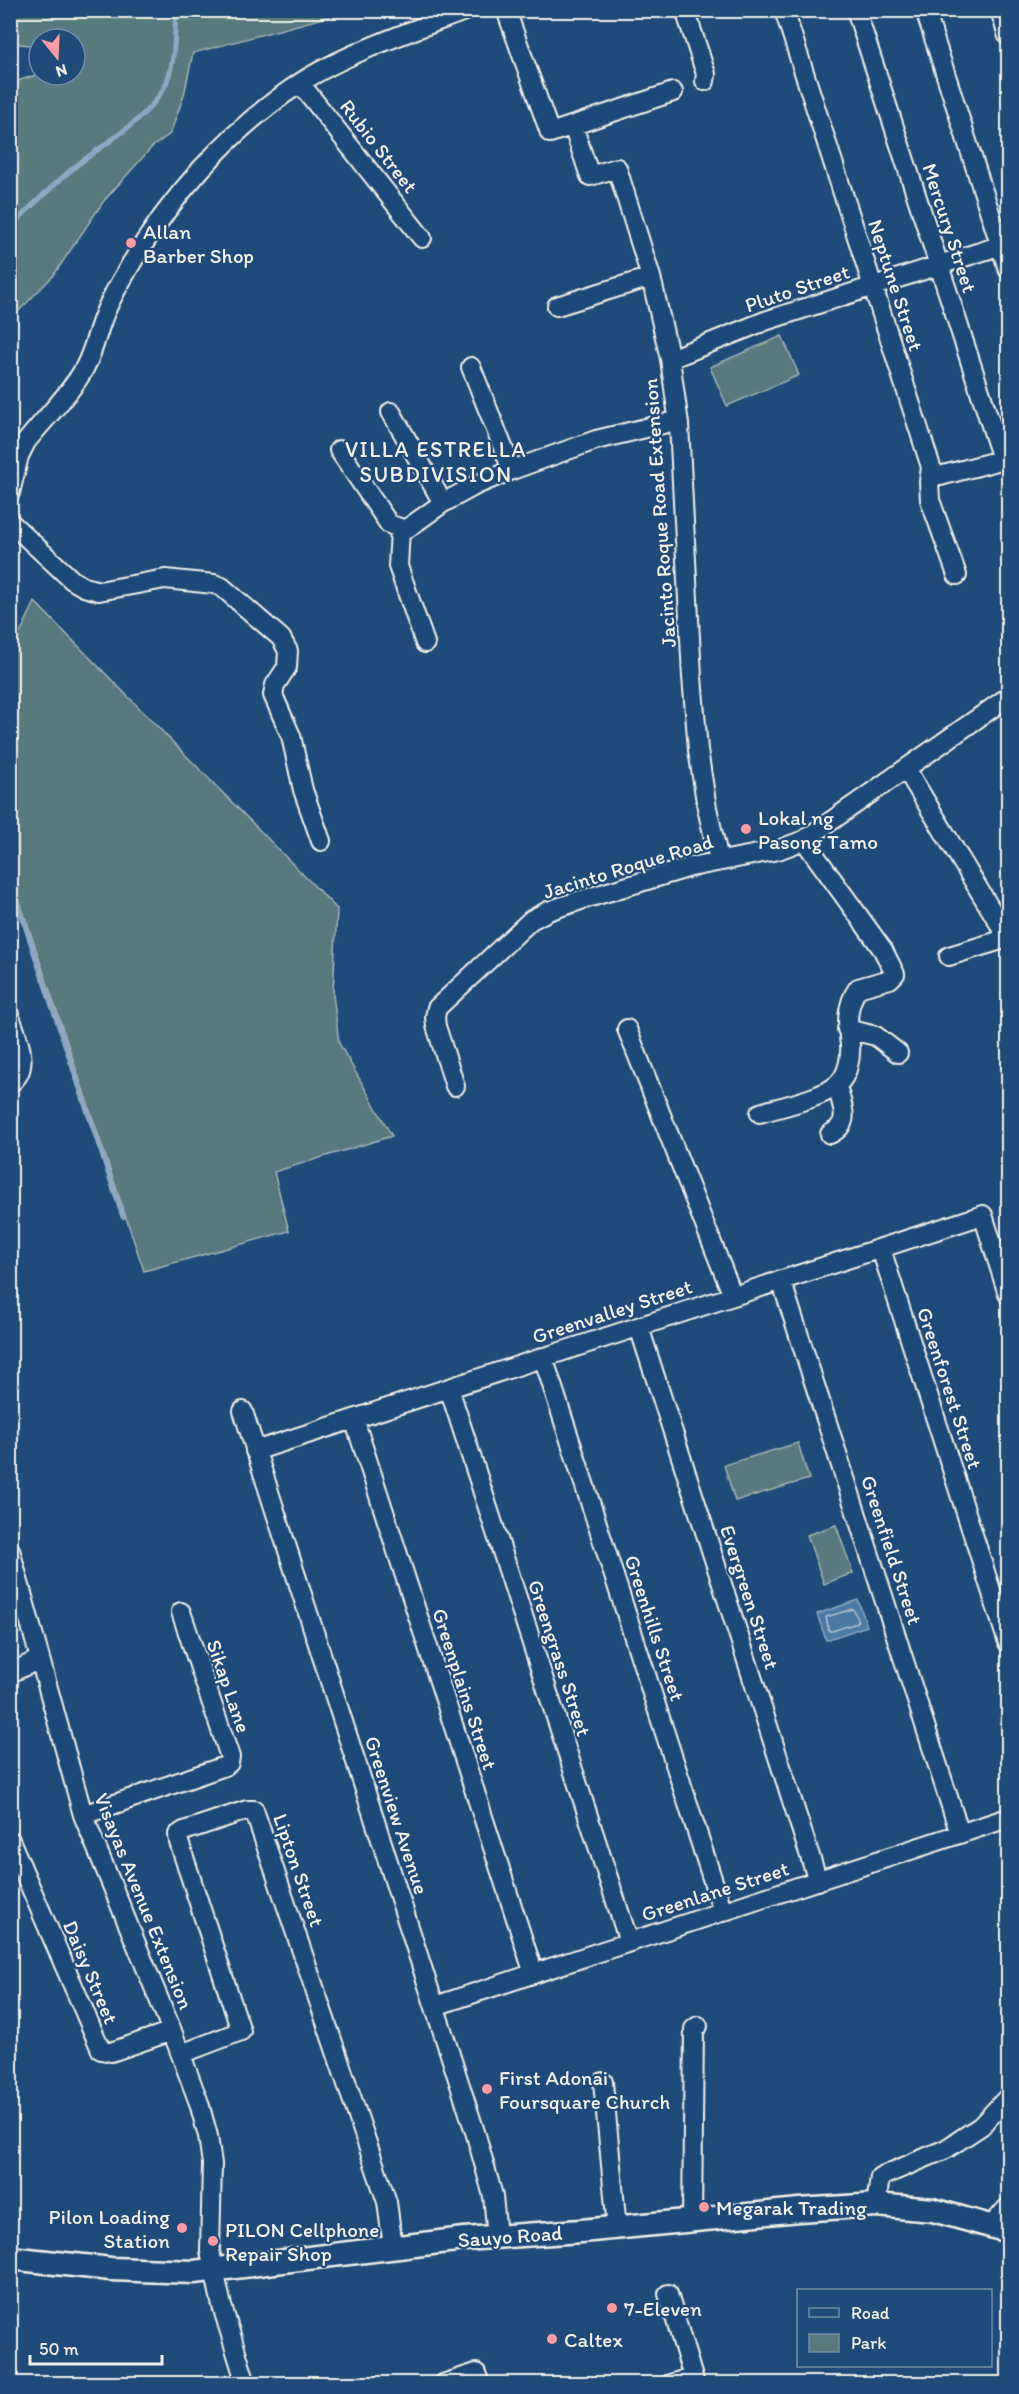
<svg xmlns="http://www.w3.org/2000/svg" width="1019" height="2394" viewBox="0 0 1019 2394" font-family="Itim,sans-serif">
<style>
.green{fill:#597a7f;stroke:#a6b6b4;stroke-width:1.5}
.water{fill:#4c78a7;stroke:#8fa8c1;stroke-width:1.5}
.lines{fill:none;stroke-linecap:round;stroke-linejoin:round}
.shore{stroke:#b1c1ce;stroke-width:1.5}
.stream{stroke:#8fa8c1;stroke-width:5}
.minor-casing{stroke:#f4f1e8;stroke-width:22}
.major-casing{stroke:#f4f1e8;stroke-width:27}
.minor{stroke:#1f4a7a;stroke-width:18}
.major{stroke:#1f4a7a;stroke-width:22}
.poi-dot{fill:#ff9aa2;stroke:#1f4a7a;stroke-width:2}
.labels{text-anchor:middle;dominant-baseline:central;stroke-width:4.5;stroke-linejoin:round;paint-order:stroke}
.street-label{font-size:21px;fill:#f4f1e8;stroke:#1f4a7a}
.poi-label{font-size:21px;fill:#f4f1e8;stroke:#1f4a7a;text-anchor:start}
.neighbourhood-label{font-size:22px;letter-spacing:1.5px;fill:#f4f1e8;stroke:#1f4a7a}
</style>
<rect width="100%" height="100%" fill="#1f4a7a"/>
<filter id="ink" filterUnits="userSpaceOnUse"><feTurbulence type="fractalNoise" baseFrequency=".0167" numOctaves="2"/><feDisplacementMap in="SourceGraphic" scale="12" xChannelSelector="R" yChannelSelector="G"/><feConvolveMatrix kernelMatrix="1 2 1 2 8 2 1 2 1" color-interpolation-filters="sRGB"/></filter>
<g filter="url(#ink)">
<path class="green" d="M 11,10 L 350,10 L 350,11 L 193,53 L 184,95 L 170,134 L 152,147 L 103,202 L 53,276 L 11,319 L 11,83 L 39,74 L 75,75 L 75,39 L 39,39 L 39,46 L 11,43 Z
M 782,336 L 799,375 L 727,406 L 710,367 Z
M 35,602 L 337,909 L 333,994 L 339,1043 L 392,1136 L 274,1172 L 289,1231 L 144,1271 L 11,875 L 11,652 Z
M 798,1443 L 809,1479 L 735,1501 L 724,1465 Z
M 836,1525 L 853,1573 L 824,1584 L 807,1535 Z"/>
<path class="water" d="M 858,1600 L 867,1626 L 826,1640 L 817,1614 Z"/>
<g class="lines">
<path class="shore" d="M 853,1609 L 858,1619 L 857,1623 L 832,1631 L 829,1631 L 826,1617 Z"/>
<path class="stream" d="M 10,227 C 30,208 50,188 71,170 C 100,146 146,121 164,88 C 176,64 174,36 176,10
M 10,881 L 123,1217"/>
<g class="minor-casing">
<path id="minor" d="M 506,10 L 550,133 L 673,92
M 685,10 L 706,74 L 705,81
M 784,10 L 931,467 L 929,482 L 930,500 L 957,575
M 856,10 L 1002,459
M 925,10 L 1008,269
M 1000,10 L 1008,36
M 300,83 L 422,238
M 573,126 L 590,176 L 617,168 L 651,277 L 670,359 L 679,424 L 692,677 L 698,750 L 707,808 L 719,860
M 557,306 L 651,277
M 670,359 L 765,321 L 1008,243
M 471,367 L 512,470
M 391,412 L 443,503
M 339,450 L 389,524 L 405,530 L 443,503 L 476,485 L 512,470 L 596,440 L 671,422 L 679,424
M 931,467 L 936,476 L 940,476 L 1008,458
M 10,493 L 19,456 L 26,442 C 43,420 73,391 85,367 C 95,348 98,327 107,308 C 112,297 118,286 124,276 C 167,200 228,131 300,83 C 346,53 415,30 467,10
M 10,522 L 72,580 L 84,587 L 99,591 L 165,579 L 214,584 L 222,587 L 281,638 L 288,651 L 287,667 L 275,685 L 273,695 L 291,736 L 303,790 L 321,841
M 400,529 L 398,566 L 425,643
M 906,769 L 1008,938
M 949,956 L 1008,938
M 10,1017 C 17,1036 32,1069 10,1083
M 627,1029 L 733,1296
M 847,1029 L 876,1036 L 898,1053
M 455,1086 L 436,1026 L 435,1017 L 437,1008 L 531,920 L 548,911 L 581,900 L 691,867 L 778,850 L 804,840 L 1008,697
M 760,1113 C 780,1107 823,1098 838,1084 C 848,1075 851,1057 850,1045 C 847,1024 846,1006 858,988 L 890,979 L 895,974 L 883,950 L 804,840
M 830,1134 C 853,1123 841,1105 837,1085
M 881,1249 L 1008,1643
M 781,1280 L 960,1834
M 639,1327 L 818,1881
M 543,1357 L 723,1912
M 449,1388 L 629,1942
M 243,1411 L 476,2135 L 493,2196 L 497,2236
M 354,1419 L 534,1974
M 255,1451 L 983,1215 L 1008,1294
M 10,1550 L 83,1815 L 172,2031 L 199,2103 L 208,2136 L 212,2164 L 210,2251 L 222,2306 L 246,2384
M 10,1673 L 40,1659
M 83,1815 L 225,1766 L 229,1763 L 230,1757 L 181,1612
M 10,1840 L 101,2050 L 111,2052 L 172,2031
M 435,2006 L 1008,1818
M 181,2054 L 241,2031 L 179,1842 L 178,1835 L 184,1831 L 247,1810 L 254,1810 L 387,2202 L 393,2247
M 603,2082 L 617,2228
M 876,2205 L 880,2177 L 946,2149 L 981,2126 L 1008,2097
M 692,2220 L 694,2029 L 698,2026
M 992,2225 L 1008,2207
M 668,2294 L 695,2384
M 443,2384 L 476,2373 L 480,2384
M 670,2384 L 693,2377"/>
</g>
<g class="major-casing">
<path id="major" d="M 10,2258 L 111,2269 L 194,2272 L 464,2239 L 581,2231 L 799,2210 L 876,2205 L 933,2210 L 1008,2231"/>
</g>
<use href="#minor" class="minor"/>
<use href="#major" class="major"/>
</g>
</g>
<g class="poi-dot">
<circle cx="131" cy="243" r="6"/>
<circle cx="746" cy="829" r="6"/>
<circle cx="487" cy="2089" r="6"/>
<circle cx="704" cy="2207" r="6"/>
<circle cx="182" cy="2228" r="6"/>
<circle cx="213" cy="2241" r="6"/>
<circle cx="612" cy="2308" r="6"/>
<circle cx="552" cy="2339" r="6"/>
</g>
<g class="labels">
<g class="street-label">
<text transform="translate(379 146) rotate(52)">Rubio Street</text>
<text transform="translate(950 228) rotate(72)">Mercury Street</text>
<text transform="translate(896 285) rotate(72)">Neptune Street</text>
<text transform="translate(797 288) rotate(-19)">Pluto Street</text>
<text transform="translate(659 513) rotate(-94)">Jacinto Roque Road Extension</text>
<text transform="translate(628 866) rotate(-17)">Jacinto Roque Road</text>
<text transform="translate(612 1311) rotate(-18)">Greenvalley Street</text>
<text transform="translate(950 1388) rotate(72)">Greenforest Street</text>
<text transform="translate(892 1550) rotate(72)">Greenfield Street</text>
<text transform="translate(750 1597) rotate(72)">Evergreen Street</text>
<text transform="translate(655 1628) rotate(72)">Greenhills Street</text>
<text transform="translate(560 1658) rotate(72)">Greengrass Street</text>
<text transform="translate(229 1686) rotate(71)">Sikap Lane</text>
<text transform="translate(465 1689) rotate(72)">Greenplains Street</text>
<text transform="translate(397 1815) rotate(72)">Greenview Avenue</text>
<text transform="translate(299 1870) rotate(71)">Lipton Street</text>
<text transform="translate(715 1891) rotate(-18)">Greenlane Street</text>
<text transform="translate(144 1901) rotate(68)">Visayas Avenue Extension</text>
<text transform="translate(91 1972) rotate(67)">Daisy Street</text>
<text transform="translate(510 2236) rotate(-4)">Sauyo Road</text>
</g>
<g class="poi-label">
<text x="143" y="231">Allan<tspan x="143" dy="24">Barber Shop</tspan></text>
<text x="758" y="817">Lokal ng<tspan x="758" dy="24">Pasong Tamo</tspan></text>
<text x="499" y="2077">First Adonai<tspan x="499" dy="24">Foursquare Church</tspan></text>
<text x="716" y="2207">Megarak Trading</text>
<text x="170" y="2216" text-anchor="end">Pilon Loading<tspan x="170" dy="24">Station</tspan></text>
<text x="225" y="2229">PILON Cellphone<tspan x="225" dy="24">Repair Shop</tspan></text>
<text x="624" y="2308">7-Eleven</text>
<text x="564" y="2339">Caltex</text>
</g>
<g class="neighbourhood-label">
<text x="436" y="449">VILLA ESTRELLA<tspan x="436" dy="25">SUBDIVISION</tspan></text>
</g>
</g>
<rect width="1019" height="2394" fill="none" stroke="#1f4a7a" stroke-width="36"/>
<rect x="18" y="18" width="983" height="2358" fill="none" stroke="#f4f1e8" stroke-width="2" filter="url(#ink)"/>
<rect x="797" y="2289" width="195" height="78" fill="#1f4a7a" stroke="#748da6" stroke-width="1.5"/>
<rect x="809" y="2308" width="30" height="9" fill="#1f4a7a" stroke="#748da6" stroke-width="1.5"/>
<text x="851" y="2319" font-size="18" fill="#f4f1e8">Road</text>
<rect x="809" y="2334" width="30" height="18" fill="#597a7f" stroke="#748da6" stroke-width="1.5"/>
<text x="851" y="2349" font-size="18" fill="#f4f1e8">Park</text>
<g transform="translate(57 57) rotate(162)"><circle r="28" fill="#1f4a7a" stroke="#748da6" stroke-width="1.5"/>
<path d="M0-4.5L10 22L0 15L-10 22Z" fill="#ff9aa2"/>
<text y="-9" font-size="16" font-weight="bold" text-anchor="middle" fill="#f4f1e8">N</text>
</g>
<path d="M30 2355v9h132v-9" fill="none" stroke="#f4f1e8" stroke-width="3"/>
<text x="39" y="2355" font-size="18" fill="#f4f1e8" stroke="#1f4a7a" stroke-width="4.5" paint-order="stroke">50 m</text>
</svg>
